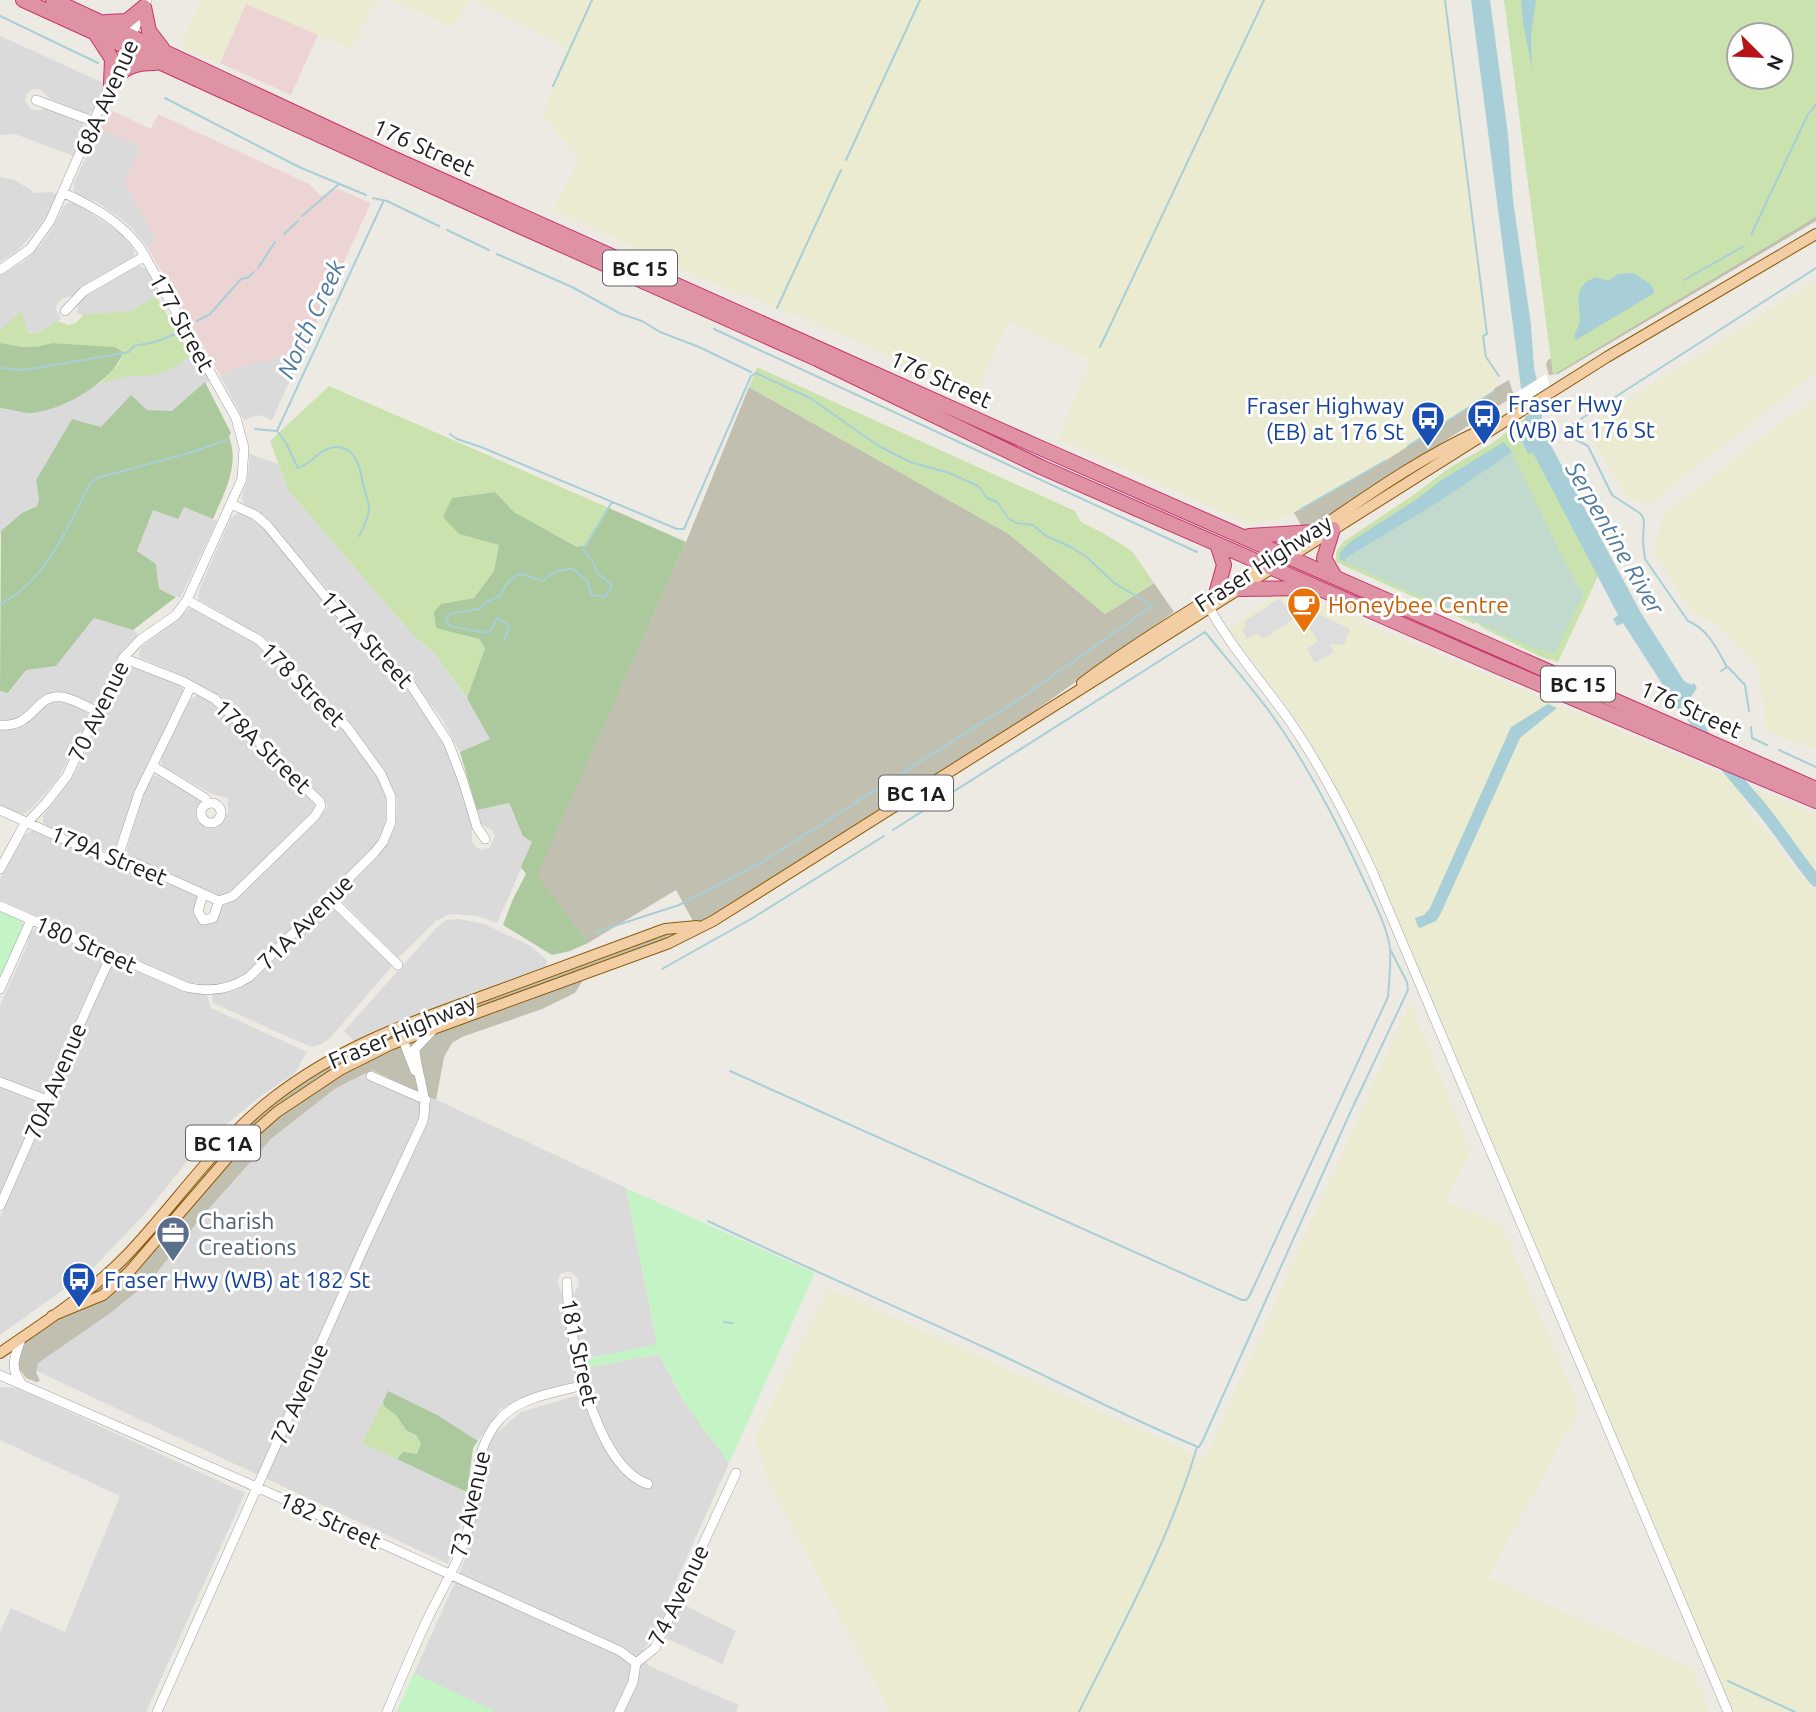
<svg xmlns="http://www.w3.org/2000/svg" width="1816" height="1712" viewBox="0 0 1816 1712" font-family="Ubuntu,sans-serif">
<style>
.residential{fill:#dbdada}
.commercial{fill:#edd4d4}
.construction{fill:#c1c0b0}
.farmland{fill:#eaebd0}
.grass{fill:#cae3ae;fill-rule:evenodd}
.forest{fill:#abc99c}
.wetland{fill:#c2dace}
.park{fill:#c4f4c6}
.parking{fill:#ddd}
.water{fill:#a8cfd7}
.pier{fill:#fff}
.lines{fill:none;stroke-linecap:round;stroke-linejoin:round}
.stream{stroke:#a8cfd7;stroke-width:2}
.river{stroke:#a8cfd7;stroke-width:12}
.minor-casing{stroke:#a1a1a1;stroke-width:10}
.major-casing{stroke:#895b0d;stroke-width:12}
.highway-casing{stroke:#c8346d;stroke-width:16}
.minor{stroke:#fff;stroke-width:9}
.major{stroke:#f3cda3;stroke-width:10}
.highway{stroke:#de92a3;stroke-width:14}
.labels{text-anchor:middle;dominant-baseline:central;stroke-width:6;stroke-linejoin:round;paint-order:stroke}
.shield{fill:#fff;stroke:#616161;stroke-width:2}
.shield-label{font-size:21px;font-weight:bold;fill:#1d1d1d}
.street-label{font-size:23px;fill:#1d1d1d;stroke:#fff}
.transit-label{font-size:23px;fill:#164399;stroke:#fff;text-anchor:start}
.food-label{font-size:23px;fill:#c56008;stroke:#fff;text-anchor:start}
.service-label{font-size:23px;fill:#4e5e75;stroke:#fff;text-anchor:start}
.water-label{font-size:24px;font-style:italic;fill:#4f7a9d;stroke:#fff}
</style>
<rect width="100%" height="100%" fill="#edeae4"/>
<path class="residential" d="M 0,36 L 106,84 L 95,109 L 88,114 L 52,100 L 39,89 L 32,89 L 27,94 L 25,101 L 31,109 L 37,111 L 46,108 L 83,123 L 84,132 L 74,156 L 15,134 L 0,135 Z
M 99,128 L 141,147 L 124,183 L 156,239 L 148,248 L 133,229 L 119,217 L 95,201 L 83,198 L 74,192 L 74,183 Z
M 0,177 L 15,180 L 35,193 L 51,192 L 58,195 L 50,211 L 33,234 L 17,251 L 0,262 Z
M 74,202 L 119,232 L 134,250 L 134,256 L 87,284 L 72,296 L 61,299 L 55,308 L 61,319 L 38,333 L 0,330 L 0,276 L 23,262 L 39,247 L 52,229 L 64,206 L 68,203 Z
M 138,266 L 146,269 L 161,294 L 131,311 L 85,316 L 77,313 L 78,304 L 88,293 Z
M 302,337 L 308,340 L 272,420 L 259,415 L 244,420 L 221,377 L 233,369 L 275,359 L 286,354 Z
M 193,351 L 210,380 L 172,411 L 147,410 L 101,427 L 72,419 L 36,480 L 39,499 L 37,506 L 22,513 L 0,535 L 0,408 L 28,413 L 64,403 L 103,382 L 131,376 L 150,376 L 171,369 L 191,356 Z
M 250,454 L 278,464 L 288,490 L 412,634 L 433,652 L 476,711 L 490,739 L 460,752 L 442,719 L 406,672 L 341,606 L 271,522 L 243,503 L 242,497 L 248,476 Z
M 183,506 L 217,521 L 180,598 L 159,589 L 156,564 L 137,551 L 153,509 Z
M 238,513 L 259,522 L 401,680 L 435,725 L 454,762 L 472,825 L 472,842 L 476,847 L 482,850 L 489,848 L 495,836 L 492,830 L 481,824 L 477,810 L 509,803 L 513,815 L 533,842 L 497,923 L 477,916 L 449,914 L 436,921 L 398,958 L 344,903 L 341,899 L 343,891 L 381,852 L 393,831 L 397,807 L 394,791 L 383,768 L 342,714 L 264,637 L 199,600 L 198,596 L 200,588 L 231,518 Z
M 190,608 L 193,608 L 252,639 L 343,729 L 379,777 L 387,797 L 388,810 L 384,829 L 373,848 L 253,968 L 237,979 L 211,986 L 180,981 L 0,900 L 0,879 L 25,835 L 33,830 L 116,864 L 138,868 L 198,895 L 197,914 L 216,920 L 221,907 L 238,898 L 326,810 L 328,806 L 324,799 L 220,696 L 181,675 L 140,658 L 139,653 L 141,647 Z
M 94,618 L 133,630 L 138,634 L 122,651 L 113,665 L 98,701 L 92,703 L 66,694 L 52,693 L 37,701 L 21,718 L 9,721 L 0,720 L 0,691 L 9,693 L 26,670 L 56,666 Z
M 132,665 L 180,684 L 184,693 L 137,787 L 116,849 L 107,852 L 48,827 L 43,822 L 43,816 L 76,772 L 110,694 L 124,668 Z
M 199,694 L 206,696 L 315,803 L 313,812 L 227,895 L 219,895 L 131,858 L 126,851 L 144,792 L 149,780 L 156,775 L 200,798 L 201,805 L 196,819 L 198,821 L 214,828 L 228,813 L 228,798 L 212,794 L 164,767 L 161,763 L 161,755 L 191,699 Z
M 56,701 L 65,702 L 84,710 L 89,715 L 90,721 L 57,780 L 30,810 L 24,814 L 18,813 L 0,805 L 0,728 L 13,729 L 24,726 L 46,705 Z
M 332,906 L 393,965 L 330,1038 L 322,1044 L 311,1047 L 213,1003 L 212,995 L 235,990 L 257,976 L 326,908 Z
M 459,919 L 484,924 L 529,945 L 547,960 L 546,971 L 356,1043 L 344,1031 L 438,926 L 446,920 Z
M 36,928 L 98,954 L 102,963 L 61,1053 L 49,1088 L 41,1092 L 0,1077 L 0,1005 L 27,946 L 30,932 Z
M 119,963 L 183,991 L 207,995 L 211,1008 L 307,1052 L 295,1073 L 257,1099 L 198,1148 L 144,1215 L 92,1269 L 0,1335 L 0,1218 L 111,966 Z
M 366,1067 L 626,1188 L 657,1345 L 582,1359 L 571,1299 L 579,1285 L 578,1278 L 569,1271 L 560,1274 L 557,1282 L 563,1296 L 579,1378 L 573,1385 L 520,1398 L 500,1409 L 473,1448 L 465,1507 L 448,1564 L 24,1365 L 104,1311 L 277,1124 Z
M 0,1086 L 36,1100 L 40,1105 L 0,1198 Z
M 659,1354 L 684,1402 L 729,1463 L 669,1597 L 736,1631 L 722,1664 L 655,1633 L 640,1655 L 649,1666 L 739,1705 L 736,1712 L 397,1712 L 467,1555 L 482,1470 L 491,1438 L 521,1412 L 579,1395 L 591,1389 L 588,1368 Z
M 0,1387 L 17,1388 L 245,1493 L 146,1712 L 0,1712 L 0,1632 L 11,1608 L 65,1632 L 120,1496 L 0,1440 Z"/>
<path class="commercial" d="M 246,3 L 318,35 L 291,95 L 220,63 Z
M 108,109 L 151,129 L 158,114 L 309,184 L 321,196 L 338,189 L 371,203 L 308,340 L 302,337 L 286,354 L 275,359 L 233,369 L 221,377 L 148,248 L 156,239 L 124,183 L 141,147 L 99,128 Z"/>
<path class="construction" d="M 1816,205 L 1816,221 L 1558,374 L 1549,375 L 1546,364 L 1548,360 Z
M 1509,380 L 1514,396 L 1305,532 L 1289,504 Z
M 749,387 L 1009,534 L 1105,614 L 1154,583 L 1174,612 L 1005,732 L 701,922 L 694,923 L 676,890 L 588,943 L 536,875 L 686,542 Z
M 689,929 L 663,942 L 395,1042 L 262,1124 L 155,1242 L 100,1295 L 69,1305 L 105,1279 L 197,1176 L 273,1101 L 353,1050 L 665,932 Z
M 585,977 L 575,993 L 542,1009 L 462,1037 L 452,1043 L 444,1057 L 436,1100 L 372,1070 L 336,1088 L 272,1138 L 204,1214 L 150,1281 L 109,1314 L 38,1363 L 36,1372 L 40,1381 L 36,1382 L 26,1378 L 17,1366 L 24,1341 L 55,1318 L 119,1289 L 137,1272 L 234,1154 L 264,1126 L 333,1077 L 392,1047 Z"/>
<path class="farmland" d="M 201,0 L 376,0 L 351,49 L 246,4 L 220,63 L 180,47 Z
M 392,0 L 469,0 L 453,28 Z
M 474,0 L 1445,0 L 1487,334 L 1484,337 L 1486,357 L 1499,376 L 1493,392 L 1385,461 L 1301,509 L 1277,520 L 1250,524 L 1058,439 L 1091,360 L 1009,322 L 975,394 L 794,314 L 706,280 L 553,210 L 580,159 L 543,117 L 566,47 Z
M 1816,280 L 1816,373 L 1651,503 L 1628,499 L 1595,444 L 1591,423 Z
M 1816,396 L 1816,750 L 1767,732 L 1758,666 L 1716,623 L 1691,612 L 1654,552 L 1663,514 Z
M 1276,595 L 1298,595 L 1313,599 L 1380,630 L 1726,776 L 1736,787 L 1752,817 L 1773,838 L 1785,858 L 1816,893 L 1816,1712 L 1731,1712 L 1394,909 L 1352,816 L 1300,725 L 1229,629 Z
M 1748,785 L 1816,815 L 1816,871 L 1774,822 Z
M 1410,1001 L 1471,1152 L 1446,1201 L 1502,1226 L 1580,1409 L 1488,1578 L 1692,1668 L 1709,1712 L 890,1712 L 769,1484 L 755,1437 L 828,1288 L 1205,1459 Z"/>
<path class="grass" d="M 1504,0 L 1816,0 L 1816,217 L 1553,375 ZM 1739,35 L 1781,35 L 1781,77 L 1739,77 Z
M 156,296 L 191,356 L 171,369 L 150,376 L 131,376 L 101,383 L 120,362 L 123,352 L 115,347 L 52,343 L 36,347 L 23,347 L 0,343 L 0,330 L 22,311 L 28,333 L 38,333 L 57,321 L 69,325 L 77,322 L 83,315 L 131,311 Z
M 757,367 L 1075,511 L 1081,522 L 1103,533 L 1132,551 L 1154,583 L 1105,614 L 1009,534 L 749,387 Z
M 329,386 L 609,508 L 587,545 L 577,547 L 514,512 L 495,492 L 452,498 L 459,534 L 499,545 L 494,571 L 474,598 L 441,604 L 465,636 L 479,639 L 485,648 L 467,698 L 433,652 L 412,634 L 288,490 L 270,441 Z
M 1525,418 L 1526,427 L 1518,435 L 1528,454 L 1533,452 L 1598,576 L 1558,662 L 1541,657 L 1481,627 L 1477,622 L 1474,624 L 1336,562 L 1336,552 L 1343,542 L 1412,496 L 1449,468 L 1491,444 Z
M 383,1402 L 384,1406 L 396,1415 L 403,1427 L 419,1440 L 421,1446 L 416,1454 L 398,1456 L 397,1459 L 362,1443 Z"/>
<path class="forest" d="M 0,343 L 23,347 L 36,347 L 52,343 L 115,347 L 123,352 C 114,382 58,413 28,413 C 19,412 9,409 0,408 Z
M 205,382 L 231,433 L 229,437 C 240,465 224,493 213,519 L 184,507 L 178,519 L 153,510 L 137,551 L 156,564 L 159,589 L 176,597 L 133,630 L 94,618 L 56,666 L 26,670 L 8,693 L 0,691 L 1,531 L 22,513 L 37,506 L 39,499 L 36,480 L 72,419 L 101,427 L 131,395 L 147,410 L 172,411 Z
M 495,492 L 514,512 L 577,547 L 587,545 L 609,508 L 686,542 L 537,875 L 588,943 L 570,951 L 552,955 L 503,925 L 513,899 L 526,874 L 521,867 L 532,842 L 523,836 L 509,803 L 477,810 L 460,752 L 490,739 L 467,698 L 485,648 L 479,639 L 436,628 L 434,612 L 441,604 L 474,598 L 494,571 L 499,545 L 459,534 L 443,517 L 452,498 Z
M 388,1391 L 437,1415 L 478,1441 L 473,1448 L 467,1492 L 397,1459 L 403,1452 L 417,1454 L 421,1444 L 417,1436 L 406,1430 L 396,1415 L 384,1406 L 383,1402 Z"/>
<path class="wetland" d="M 1512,452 L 1560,552 L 1576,583 L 1584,593 L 1555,653 L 1533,648 L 1345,562 L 1346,558 L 1440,501 Z"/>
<path class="park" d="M 0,910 L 21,919 L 24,927 L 0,976 Z
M 626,1188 L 815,1273 L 729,1463 L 684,1402 L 659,1354 L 588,1368 L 586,1359 L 657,1344 Z
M 414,1673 L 496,1712 L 397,1712 Z"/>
<path class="parking" d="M 1280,598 L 1284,605 L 1288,604 L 1289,600 L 1350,629 L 1344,645 L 1330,644 L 1334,652 L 1315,663 L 1307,649 L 1318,641 L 1304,619 L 1298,616 L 1263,639 L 1257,634 L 1247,639 L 1242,630 L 1246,626 L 1244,622 Z"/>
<path class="water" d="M 1471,0 L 1490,0 L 1508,134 L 1513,200 L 1531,325 L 1534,368 L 1543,405 L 1541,427 L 1641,613 L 1684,681 L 1692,685 L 1694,683 L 1697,688 L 1691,697 L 1699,709 L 1682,715 L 1623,623 L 1617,626 L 1613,619 L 1618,615 L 1533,453 L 1528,454 L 1518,434 L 1526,427 Z
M 1521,0 L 1536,0 L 1531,37 L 1532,69 L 1523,23 Z
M 1633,273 L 1649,283 L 1654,289 L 1653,294 L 1576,340 L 1574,334 C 1591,315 1562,290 1596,277 L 1608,281 L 1618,274 Z
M 1504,442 L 1512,452 L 1440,501 L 1346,558 L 1345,562 L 1339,559 L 1340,553 L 1350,542 L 1414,501 L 1443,479 Z
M 1548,704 L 1557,708 L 1520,738 L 1441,913 L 1436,921 L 1420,928 L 1418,927 L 1415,918 L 1424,915 L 1430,908 L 1511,727 Z"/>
<path class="pier" d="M 1546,374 L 1554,399 L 1521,419 L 1514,394 Z"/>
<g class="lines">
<path class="stream" d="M 1445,0 L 1487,334 L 1483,336 L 1486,357 L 1499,376
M 0,16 L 98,63
M 553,86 L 592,0
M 165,98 L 299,167 L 366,195
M 846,160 L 920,0
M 373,198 L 387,201 L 439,226
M 302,216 L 338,185
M 447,230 L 489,250
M 284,234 L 298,221
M 1751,235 L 1807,116 L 1816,104
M 497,254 L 572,287 L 621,314 L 642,321 L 660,332 L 699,347 L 751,372
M 258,268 L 275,242
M 1684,280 L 1744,246
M 777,308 L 841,170
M 197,321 L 210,314 L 241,279 L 247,278 L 254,272
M 714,329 L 1197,552
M 1100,347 L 1264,0
M 0,368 L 25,370 L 129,352 L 134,346 L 155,342 L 175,334
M 255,429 L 277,431 L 383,202
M 277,431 L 286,443 L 298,468 C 312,464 319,448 336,447 C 359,447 360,472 364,488 C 366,495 369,503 369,510 C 368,519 363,528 359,536
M 450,434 L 457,439 L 481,447 L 677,529 L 684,529 L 751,376 L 756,373 L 810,398 L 877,445 L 910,462 L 949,473 L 978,486 L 987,498 L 997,502 L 1008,518 L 1016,523 L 1033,525 L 1046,536 L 1071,547 L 1088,558 L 1114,583 L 1153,606
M 1408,446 L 1493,392
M 1301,509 L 1385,461
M 0,604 C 47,580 67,528 90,484 L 97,478 L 189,453 L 226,440
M 504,641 L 509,626 L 498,618 L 491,630 L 485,633 L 450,626 L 446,620 L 449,614 L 479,609 L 488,601 L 500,596 L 508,582 L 515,576 L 523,574 L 542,581 L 555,572 L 572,568 L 587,581 L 592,595 L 605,597 L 612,586 C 609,581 604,579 599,574 C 592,564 594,559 583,550 L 612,502
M 1728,667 L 1745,685 L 1749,711
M 1721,671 L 1727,667 C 1717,649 1708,629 1688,621 L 1645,559 L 1643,542 L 1644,520 L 1641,514 L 1612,495 L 1588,446 L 1573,438 L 1570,426 L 1816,268
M 1751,727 L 1752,738 L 1767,745
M 1779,750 L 1816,767
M 596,932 L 679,905 L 762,862 L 1024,696 L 1152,606
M 662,969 L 751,919 L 884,836
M 730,1071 L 1242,1300 L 1246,1300 L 1249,1297 L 1388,997 C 1389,982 1391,965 1390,949 C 1387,924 1371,897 1361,874 C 1335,818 1306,762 1269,711 C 1249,684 1226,658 1205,632 L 893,830
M 708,1221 C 800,1265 895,1306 988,1349 C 1058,1381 1125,1417 1196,1446
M 724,1322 L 732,1323
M 1728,1681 L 1795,1712
M 1079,1712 C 1122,1625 1170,1539 1197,1447 L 1199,1447 L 1203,1440 L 1350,1113 L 1408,990 L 1407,982 L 1390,949"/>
<path class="river" d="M 1682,698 L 1708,743
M 1721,760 C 1733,775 1744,788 1756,802 C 1778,827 1795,856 1816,881"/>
<g class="minor-casing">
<path id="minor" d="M 36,100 L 95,122
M 0,270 L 30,249 L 50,221 L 147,0
M 65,311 L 84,291 L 145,256
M 231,504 L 255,515 L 267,525 L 333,606 L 411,685 L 448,742 L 463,781 L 477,827 L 485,839
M 1210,609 C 1233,650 1264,684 1291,723 C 1323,770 1349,821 1373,873 L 1728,1712
M 123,658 L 182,681 L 215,699 L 320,802 L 321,806 L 315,816 L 233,896 L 219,901
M 0,725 C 35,728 35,693 62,697 C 74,699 87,707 98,712
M 153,766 L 205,798 L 208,804
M201 813a10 10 0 1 1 20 0a10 10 0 1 1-20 0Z
M 0,810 L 103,857 L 135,863 L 219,901
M 117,860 L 139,793 L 191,686
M 0,869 L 23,827 L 46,803 L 67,776 L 123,658 L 140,640 L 176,615 L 187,600 L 242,479 L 244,448 L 236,418 L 140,248 C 120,221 94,207 64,193
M 203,894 L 198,911 L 203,920 L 213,918 L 219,901
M 330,898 L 398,965
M 0,906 L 186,987 C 209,993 229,990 249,977 L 374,853 L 383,842 L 391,822 L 391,797 L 381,774 L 347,727 L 259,640 L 187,600
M 0,989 L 31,920
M 398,1027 L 415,1071
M 371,1076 L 426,1100
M 0,1082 L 47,1100
M 0,1206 C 37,1123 72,1039 111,956
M 567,1282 C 567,1332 594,1467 648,1484
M 0,1375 L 263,1490 L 620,1651 L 636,1663
M 20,1381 C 9,1367 16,1354 21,1339
M 636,1663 L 655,1648 L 736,1473
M 157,1712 L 364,1247 L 423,1121 C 429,1096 416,1074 415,1049 L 432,1031
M 387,1712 C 400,1681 413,1650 427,1620 C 445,1583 465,1553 472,1512 C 478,1478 475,1445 501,1418 C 520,1397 557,1392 584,1385
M 619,1712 L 633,1682 L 636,1663"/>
</g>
<g class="major-casing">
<path id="major" d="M 1082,683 C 1146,635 1216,595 1284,552 C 1348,510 1409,463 1479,431
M 52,1316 L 103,1295 L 129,1272 L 236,1148 L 277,1112 L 340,1070 L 392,1044 L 669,943 L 713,921 L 1607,357 L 1816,234
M 0,1353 C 43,1323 89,1294 126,1256 C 176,1204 215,1143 273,1098 C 340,1046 408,1023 486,995 C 546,973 606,951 665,929 L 697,926"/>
</g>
<g class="highway-casing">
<path id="highway" d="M 23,0 L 506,220 L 817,359 L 1041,467 L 1499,667 L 1816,801
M 53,0 L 388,156 L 1036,446 L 1816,789
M 144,7 L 149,31 L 162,48
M 106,22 L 127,21 L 144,7
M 97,36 L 112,59 L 111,84
M 111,84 C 123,67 134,63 155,63
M 1333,529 L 1324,558 L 1335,577
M 1249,536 L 1314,532
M 1241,589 L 1310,588
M 1216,594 L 1224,565 L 1217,544"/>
</g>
<use href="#minor" class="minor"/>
<use href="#major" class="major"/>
<use href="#highway" class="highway"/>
</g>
<defs>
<g id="bus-pin" transform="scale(1.75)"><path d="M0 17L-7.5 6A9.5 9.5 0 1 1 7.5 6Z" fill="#1a4fb4" stroke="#fff"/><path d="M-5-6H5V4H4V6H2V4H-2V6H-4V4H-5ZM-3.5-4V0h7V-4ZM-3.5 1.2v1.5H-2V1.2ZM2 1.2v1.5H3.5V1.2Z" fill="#fff"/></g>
<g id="cafe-pin" transform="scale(1.75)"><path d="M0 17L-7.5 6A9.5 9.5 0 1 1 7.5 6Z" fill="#e8710a" stroke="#fff"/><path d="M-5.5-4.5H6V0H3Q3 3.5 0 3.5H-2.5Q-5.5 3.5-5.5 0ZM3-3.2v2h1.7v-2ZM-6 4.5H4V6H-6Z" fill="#fff"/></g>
<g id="office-pin" transform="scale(1.75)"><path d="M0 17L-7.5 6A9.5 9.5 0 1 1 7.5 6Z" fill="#5c6f8a" stroke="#fff"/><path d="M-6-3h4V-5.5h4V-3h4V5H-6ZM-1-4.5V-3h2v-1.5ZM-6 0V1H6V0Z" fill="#fff"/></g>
</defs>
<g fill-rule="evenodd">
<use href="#bus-pin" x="1484" y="416"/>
<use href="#bus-pin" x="1428" y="418"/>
<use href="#cafe-pin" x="1304" y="604"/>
<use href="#office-pin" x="173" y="1233"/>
<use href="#bus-pin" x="79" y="1279"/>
</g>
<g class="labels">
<g class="shield">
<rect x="603" y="250.5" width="74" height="35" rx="5"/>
<rect x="1541" y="666.5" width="74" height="35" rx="5"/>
<rect x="879" y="775.5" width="74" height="35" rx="5"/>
<rect x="186" y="1125.5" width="74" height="35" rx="5"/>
</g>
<g class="shield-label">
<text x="640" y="268">BC 15</text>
<text x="1578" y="684">BC 15</text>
<text x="916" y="793">BC 1A</text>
<text x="223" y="1143">BC 1A</text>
</g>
<g class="street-label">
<text transform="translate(106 97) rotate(-66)">68A Avenue</text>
<text transform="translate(424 147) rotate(24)">176 Street</text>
<text transform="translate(182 322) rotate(61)">177 Street</text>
<text transform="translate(941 379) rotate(24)">176 Street</text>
<text transform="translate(1263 563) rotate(-33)">Fraser Highway</text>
<text transform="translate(367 639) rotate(47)">177A Street</text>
<text transform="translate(303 684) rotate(45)">178 Street</text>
<text transform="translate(1691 709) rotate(24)">176 Street</text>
<text transform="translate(98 711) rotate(-64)">70 Avenue</text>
<text transform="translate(263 746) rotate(44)">178A Street</text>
<text transform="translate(109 855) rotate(22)">179A Street</text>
<text transform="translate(305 922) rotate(-45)">71A Avenue</text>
<text transform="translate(86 944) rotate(24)">180 Street</text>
<text transform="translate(402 1031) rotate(-23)">Fraser Highway</text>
<text transform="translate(55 1081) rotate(-67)">70A Avenue</text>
<text transform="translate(580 1352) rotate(78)">181 Street</text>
<text transform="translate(299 1394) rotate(-66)">72 Avenue</text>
<text transform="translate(470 1504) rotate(-77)">73 Avenue</text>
<text transform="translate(330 1520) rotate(24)">182 Street</text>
<text transform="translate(678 1595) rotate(-64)">74 Avenue</text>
</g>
<g class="transit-label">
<text x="1508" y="403">Fraser Hwy<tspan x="1508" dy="26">(WB) at 176 St</tspan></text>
<text x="1404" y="405" text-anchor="end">Fraser Highway<tspan x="1404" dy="26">(EB) at 176 St</tspan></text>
<text x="104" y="1279">Fraser Hwy (WB) at 182 St</text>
</g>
<g class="food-label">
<text x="1328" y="604">Honeybee Centre</text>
</g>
<g class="service-label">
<text x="198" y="1220">Charish<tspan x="198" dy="26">Creations</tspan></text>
</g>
<g class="water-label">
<text transform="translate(311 319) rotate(-65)">North Creek</text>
<text transform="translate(1615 538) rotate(60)">Serpentine River</text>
</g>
</g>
<g transform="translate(1760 56) rotate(114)"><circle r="33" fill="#ffffff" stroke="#a5a5a5" stroke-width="2"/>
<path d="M0-5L12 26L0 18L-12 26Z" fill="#b81219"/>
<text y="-10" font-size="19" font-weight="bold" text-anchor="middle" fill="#1d1d1d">N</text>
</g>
</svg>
